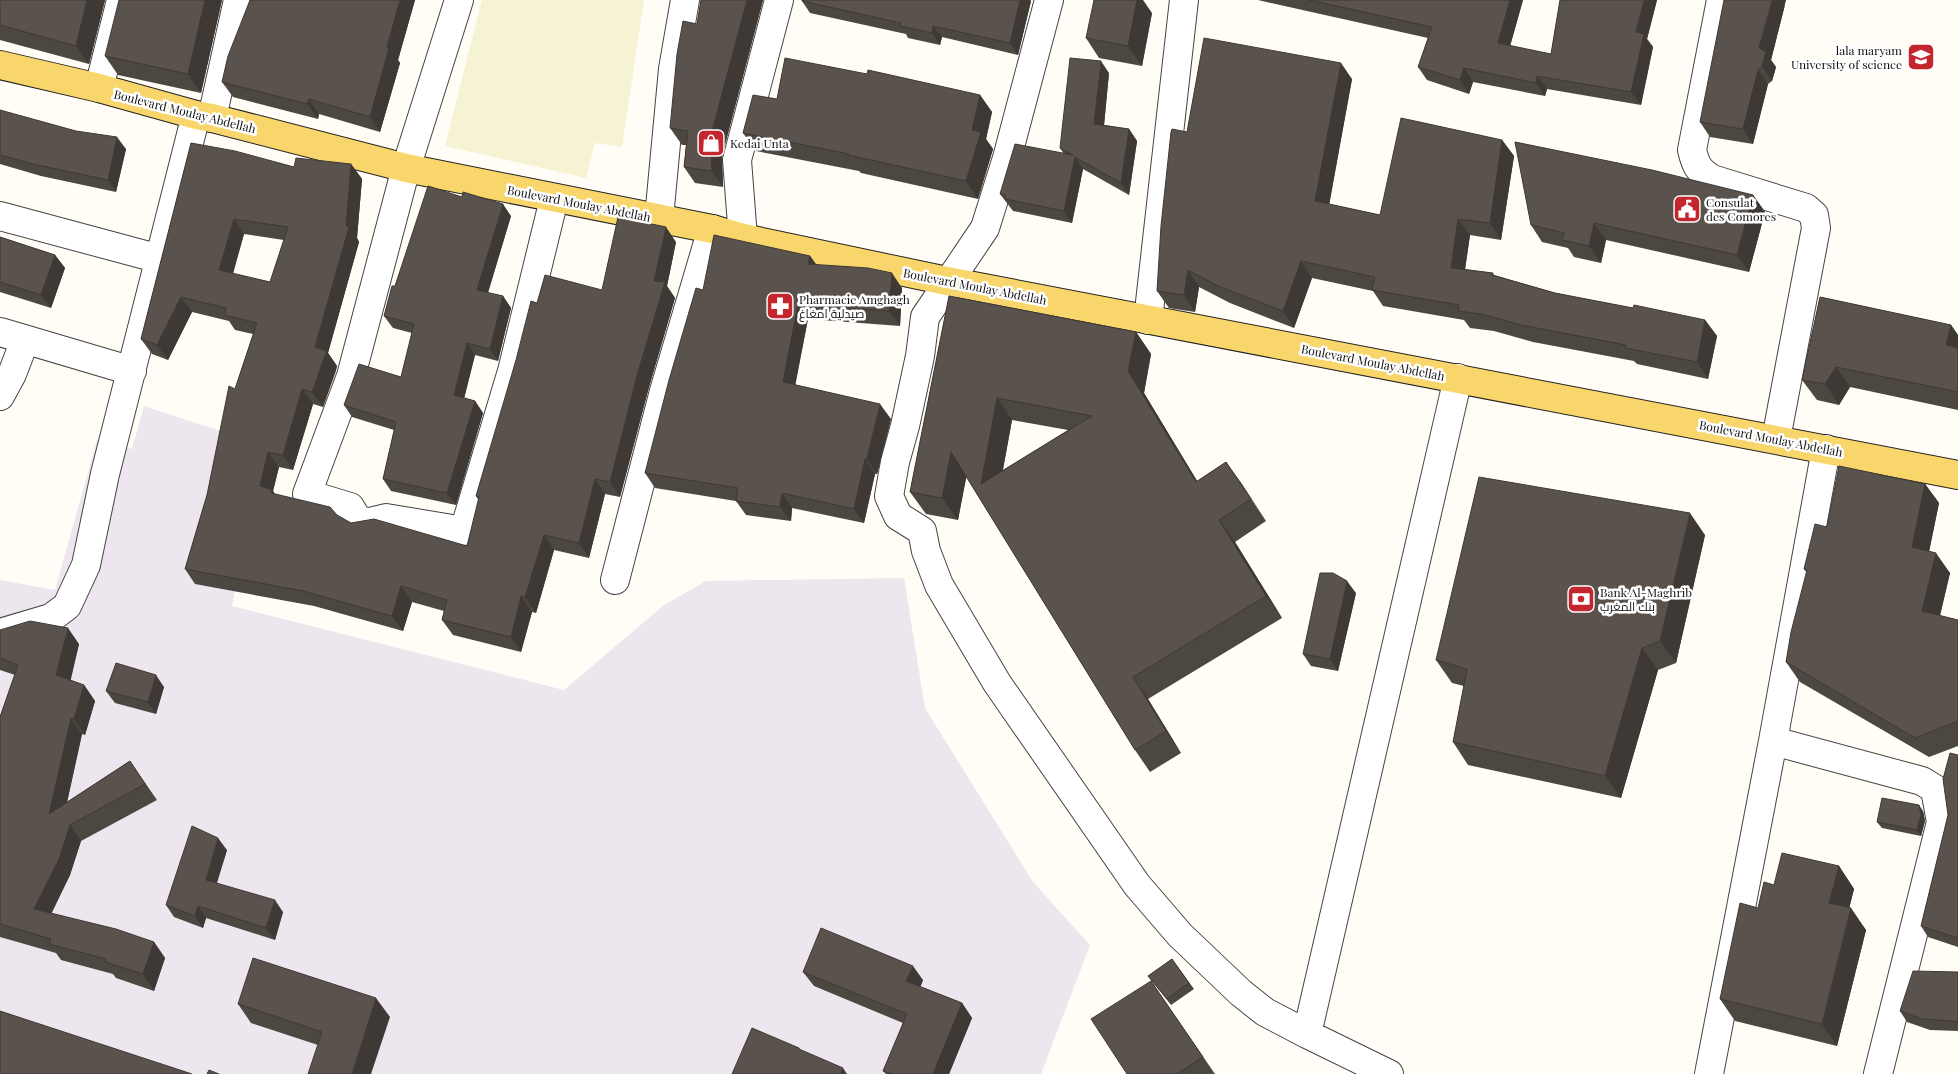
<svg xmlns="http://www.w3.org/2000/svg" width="1958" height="1074" viewBox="0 0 1958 1074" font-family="'Playfair Display',Cairo,serif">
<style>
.industrial{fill:#eee6ef}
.farmland{fill:#f6f3d4}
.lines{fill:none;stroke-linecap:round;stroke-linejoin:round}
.minor-casing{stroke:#444;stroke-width:30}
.major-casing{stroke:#222;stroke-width:30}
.minor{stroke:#fff;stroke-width:28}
.major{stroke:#f9d66b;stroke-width:28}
.wall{fill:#4d4742;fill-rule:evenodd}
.shaded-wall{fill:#3f3936}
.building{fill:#5a524d;stroke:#3f3936;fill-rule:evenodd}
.labels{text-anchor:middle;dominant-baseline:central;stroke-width:5;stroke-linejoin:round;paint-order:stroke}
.poi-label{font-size:12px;fill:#111;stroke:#fff;text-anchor:start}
.street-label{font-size:12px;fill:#111;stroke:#fff}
</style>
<rect width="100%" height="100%" fill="#fffdf5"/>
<path class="industrial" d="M 144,406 L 263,445 L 232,606 L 564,690 L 664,605 L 706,581 L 904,578 L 925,708 L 1033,882 L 1090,945 L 1041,1074 L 0,1074 L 0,580 L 55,590 L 97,440 L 132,449 Z"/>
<path class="farmland" d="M 482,0 L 644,0 L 622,147 L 595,143 L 586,178 L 445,146 Z"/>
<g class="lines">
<g class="minor-casing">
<path id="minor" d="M 459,0 L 406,168 L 351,376 L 307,494 L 350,507 L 356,517 L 365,523 L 386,518 L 464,531 L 512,371 L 554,199
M 1049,0 L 1007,158 L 985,228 L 925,317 L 920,356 L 905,426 L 895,462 L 889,496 L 898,516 L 922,531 L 926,551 L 939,585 L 997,683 L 1137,885 L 1180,935 L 1241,993 L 1265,1012 L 1307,1034
M 1721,0 L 1692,150 C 1696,166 1698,170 1712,179 L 1806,208 L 1814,215 L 1816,228 L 1776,439
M 99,88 L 121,0
M 212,118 L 238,0
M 0,216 L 160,259
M 659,218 L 673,69 L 685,0
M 743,238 L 737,160 L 779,0
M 1148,320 L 1184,0
M 0,332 L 132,371
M 0,396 L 12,374 L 25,340
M 615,580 L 664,391 L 712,229
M 0,633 L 51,618 L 67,606 L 86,565 L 105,474 L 196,115
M 1773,741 L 1922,781 L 1935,789 L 1941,822 L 1878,1074
M 1389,1074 L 1307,1034 L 1458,378
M 1709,1074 L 1773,741 L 1826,449"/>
</g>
<g class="major-casing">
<path id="major" d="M 0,65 L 99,88 L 196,115 L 212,118 L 406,168 L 712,229 L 743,238 L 947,281 L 1958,475"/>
</g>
<use href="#minor" class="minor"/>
<use href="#major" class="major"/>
</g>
<path class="wall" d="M 0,0 L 105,0 L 89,64 L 0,40 Z
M 222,0 L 201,93 L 118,75 L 105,56 Z
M 250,0 L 415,0 L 398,60 L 400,63 L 380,132 L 319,114 L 318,119 L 233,97 L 222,82 Z
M 701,0 L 763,0 L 722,156 L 723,187 L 695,183 L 684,167 L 686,145 L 682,145 L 670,128 L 697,24 Z
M 802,0 L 1030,0 L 1031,1 L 1018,55 L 942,37 L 940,45 L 908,38 L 906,34 L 810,13 L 802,1 Z
M 1258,0 L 1523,0 L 1510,46 L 1551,54 L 1560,0 L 1657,0 L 1647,39 L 1653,47 L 1641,105 L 1547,89 L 1545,96 L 1473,82 L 1469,94 L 1427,80 L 1418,67 L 1428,38 Z
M 1785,5 L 1771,60 L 1776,67 L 1772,81 L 1768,84 L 1753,144 L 1710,137 L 1700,122 Z
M 1152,13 L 1142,66 L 1099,58 L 1086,38 Z
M 1109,73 L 1104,125 L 1129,129 L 1137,141 L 1129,195 L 1083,169 L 1072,223 L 1013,211 L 1000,194 L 1064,154 L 1060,148 Z
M 1352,79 L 1329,204 L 1380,215 L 1502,140 L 1514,156 L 1501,240 L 1470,235 L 1465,269 L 1493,273 L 1494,275 L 1555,293 L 1633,308 L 1705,320 L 1717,336 L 1708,379 L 1637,364 L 1634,361 L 1533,342 L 1494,331 L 1470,328 L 1464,320 L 1383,306 L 1373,291 L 1312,278 L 1294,328 L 1230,303 L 1199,287 L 1195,312 L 1169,308 L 1157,291 L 1187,132 Z
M 980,95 L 992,112 L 986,139 L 993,149 L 978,199 L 861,173 L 859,171 L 756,151 L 743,133 L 777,99 Z
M 0,110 L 126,149 L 116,192 L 41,176 L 0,164 Z
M 191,143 L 294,167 L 351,164 L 362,179 L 357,238 L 359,242 L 328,353 L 337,366 L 336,371 L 323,407 L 313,404 L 293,470 L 279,467 L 273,491 L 275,494 L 337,515 L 351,523 L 467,546 L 479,501 L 476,496 L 537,303 L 602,290 L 676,242 L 667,286 L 675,298 L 649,387 L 620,497 L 605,494 L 589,558 L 554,550 L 536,613 L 532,612 L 521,652 L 453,635 L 442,620 L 444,611 L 412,602 L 403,631 L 314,606 L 195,584 L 185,569 L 207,495 L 235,389 L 253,334 L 235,330 L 229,321 L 192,312 L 168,360 L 152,354 L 141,339 ZM 244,234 L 284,240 L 270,282 L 233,274 Z
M 1753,195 L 1765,212 L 1749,272 L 1606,240 L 1601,263 L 1574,257 L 1568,248 L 1542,242 L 1531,225 Z
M 511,216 L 488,293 L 503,296 L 511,308 L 498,361 L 475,355 L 464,398 L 475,401 L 483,413 L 456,505 L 391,491 L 383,479 L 394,430 L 352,417 L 344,405 L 401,377 L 412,333 L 393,328 L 384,316 L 395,286 Z
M 0,237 L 55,255 L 65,268 L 51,308 L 0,292 Z
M 810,256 L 816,264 L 902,288 L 900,326 L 808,319 L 795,385 L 891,419 L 877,474 L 875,474 L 864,523 L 792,508 L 791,521 L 746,515 L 736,501 L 655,488 L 645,473 L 703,290 Z
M 949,296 L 1136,332 L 1151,354 L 1144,393 L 1197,481 L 1226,462 L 1266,521 L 1235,542 L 1282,618 L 1148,699 L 1181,753 L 1150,772 L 1135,750 L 966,476 L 958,520 L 926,514 L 910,492 ZM 1012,420 L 1068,430 L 1003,470 Z
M 1820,297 L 1951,325 L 1958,335 L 1958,410 L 1850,387 L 1839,405 L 1817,400 L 1802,380 Z
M 1925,484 L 1939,503 L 1929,551 L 1950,573 L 1940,616 L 1958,620 L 1958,746 L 1929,757 L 1800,682 L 1786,662 L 1807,573 L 1804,569 L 1827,527 Z
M 1705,535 L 1676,663 L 1658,670 L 1621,798 L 1468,765 L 1453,742 L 1464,686 L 1452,683 L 1436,660 Z
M 1356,593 L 1338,671 L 1311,666 L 1303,654 Z
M 0,630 L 79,644 L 70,680 L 84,685 L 95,701 L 85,735 L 82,734 L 67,802 L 130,761 L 157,800 L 81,841 L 70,875 L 51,913 L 154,942 L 165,958 L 154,991 L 116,978 L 113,974 L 61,960 L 56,953 L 0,937 L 0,717 L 15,675 L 0,670 Z
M 164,687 L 156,714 L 115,703 L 106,691 Z
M 1958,755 L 1958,947 L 1928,937 L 1921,926 L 1948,815 Z
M 1923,811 L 1925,821 L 1921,836 L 1882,828 L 1877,822 Z
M 227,850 L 217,883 L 283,912 L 275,940 L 206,918 L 203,928 L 174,917 L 166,905 Z
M 1839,866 L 1854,889 L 1849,908 L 1866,930 L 1837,1046 L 1735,1021 L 1720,999 L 1758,908 L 1774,885 Z
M 1172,959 L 1194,989 L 1171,1005 L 1148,976 Z
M 803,972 L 923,980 L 920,987 L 962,1003 L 972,1018 L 949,1074 L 886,1074 L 883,1071 L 903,1023 L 814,986 Z
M 1958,972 L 1958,1031 L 1930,1030 L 1907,1022 L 1900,1011 Z
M 1151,981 L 1215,1074 L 1127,1074 Z
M 238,1004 L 390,1017 L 318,1045 L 251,1023 Z"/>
<path class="shaded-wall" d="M 87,0 L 105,0 L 89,64 L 76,46 Z
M 205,0 L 222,0 L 201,93 L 188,74 Z
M 400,0 L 415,0 L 398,60 L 400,63 L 380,132 L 370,117 L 387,47 Z
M 747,0 L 763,0 L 722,156 L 723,187 L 712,171 L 710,139 Z
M 1020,0 L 1030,0 L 1031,1 L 1018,55 L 1010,43 Z
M 1131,0 L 1143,0 L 1152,13 L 1142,66 L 1128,46 Z
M 1510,0 L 1523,0 L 1507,57 L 1498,43 Z
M 1644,0 L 1657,0 L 1647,39 L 1653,47 L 1641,105 L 1631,92 L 1636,32 Z
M 1772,0 L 1786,0 L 1771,60 L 1776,67 L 1772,81 L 1762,66 L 1759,48 Z
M 933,26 L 942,37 L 940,45 L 932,33 Z
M 1101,61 L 1109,73 L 1103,136 L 1094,124 Z
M 1341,63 L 1352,79 L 1327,217 L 1315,201 Z
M 1464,68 L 1473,82 L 1469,94 L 1460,80 Z
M 1758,70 L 1768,84 L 1753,144 L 1743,129 Z
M 1537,76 L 1547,89 L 1545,96 L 1536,83 Z
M 980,95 L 992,112 L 986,139 L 993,149 L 978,199 L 966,181 L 972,130 Z
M 309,99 L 319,114 L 318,119 L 307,104 Z
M 1129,129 L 1137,141 L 1129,195 L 1121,183 Z
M 117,137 L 126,149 L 116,192 L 108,180 Z
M 1502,140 L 1514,156 L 1501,240 L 1490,223 Z
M 1075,157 L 1083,169 L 1072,223 L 1064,211 Z
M 351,164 L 362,179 L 357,238 L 359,242 L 328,353 L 337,366 L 323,407 L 312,392 L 315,347 L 346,226 Z
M 1753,195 L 1765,212 L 1749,272 L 1737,255 Z
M 503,204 L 511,216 L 485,302 L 477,290 Z
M 234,219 L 244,234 L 229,286 L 219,270 Z
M 1458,219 L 1470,235 L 1463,284 L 1451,268 Z
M 1594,223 L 1606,240 L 1601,263 L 1589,246 Z
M 666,227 L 676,242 L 667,286 L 675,298 L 649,387 L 620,497 L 610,482 Z
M 55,255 L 65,268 L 51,308 L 41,295 Z
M 810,256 L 820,270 L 808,264 Z
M 1301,261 L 1312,278 L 1294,328 L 1283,311 Z
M 1188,270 L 1199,287 L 1195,312 L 1184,295 Z
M 892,273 L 902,288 L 900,326 L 889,311 Z
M 503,296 L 511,308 L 498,361 L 490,349 Z
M 181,297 L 192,312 L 168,360 L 157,345 Z
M 798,304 L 808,319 L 793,397 L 783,382 Z
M 1705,320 L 1717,336 L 1708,379 L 1697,362 Z
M 1951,325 L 1958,335 L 1958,362 L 1946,345 Z
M 1136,332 L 1151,354 L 1144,393 L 1211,504 L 1196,482 L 1128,371 Z
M 467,343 L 475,355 L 462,407 L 454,395 Z
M 1836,367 L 1850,387 L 1839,405 L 1825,384 Z
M 302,389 L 313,404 L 293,470 L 283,455 Z
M 997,398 L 1012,420 L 996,506 L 981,484 Z
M 475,401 L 483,413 L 456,505 L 447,493 Z
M 880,404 L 891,419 L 877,474 L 867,459 Z
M 268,452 L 279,467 L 273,491 L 282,505 L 260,486 Z
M 951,452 L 967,474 L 958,520 L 942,498 Z
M 865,459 L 875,474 L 864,523 L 854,509 Z
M 1226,462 L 1242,484 L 1266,521 L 1251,499 Z
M 595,479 L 605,494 L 589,558 L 579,543 Z
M 1925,484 L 1939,503 L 1926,567 L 1912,547 Z
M 782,493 L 792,508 L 791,521 L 780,507 Z
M 1690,513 L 1705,535 L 1676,663 L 1660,641 Z
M 1219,520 L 1235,542 L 1282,618 L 1266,596 Z
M 544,535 L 554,550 L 536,613 L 525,597 Z
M 1936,553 L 1950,573 L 1936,631 L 1922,611 Z
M 1347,581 L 1356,593 L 1338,671 L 1330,659 Z
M 401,586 L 412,602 L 403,631 L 392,616 Z
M 521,596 L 532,612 L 521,652 L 511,637 Z
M 68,628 L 79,644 L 68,692 L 56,675 Z
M 1642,648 L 1658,670 L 1621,798 L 1605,776 Z
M 156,675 L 164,687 L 156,714 L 148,702 Z
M 1133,677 L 1148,699 L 1181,753 L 1166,731 Z
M 84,685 L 95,701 L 85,735 L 74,719 Z
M 71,718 L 82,734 L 61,830 L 49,814 Z
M 1919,805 L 1923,811 L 1925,821 L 1921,836 L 1917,830 Z
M 70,825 L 81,841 L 70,875 L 46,925 L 34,909 Z
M 218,838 L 227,850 L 214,891 L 206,880 Z
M 1839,866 L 1854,889 L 1845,925 L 1829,903 Z
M 275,900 L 283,912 L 275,940 L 266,928 Z
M 198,906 L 206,918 L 203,928 L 195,916 Z
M 1851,908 L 1866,930 L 1837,1046 L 1822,1024 Z
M 154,942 L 165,958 L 154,991 L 143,974 Z
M 913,966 L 923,980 L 917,996 L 906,981 Z
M 376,998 L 390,1017 L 371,1074 L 352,1074 Z
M 962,1003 L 972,1018 L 949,1074 L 933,1074 Z
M 843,1068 L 847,1074 L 840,1074 Z"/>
<path class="building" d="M 0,0 L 87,0 L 76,46 L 0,25 Z
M 119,0 L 205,0 L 188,74 L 105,56 Z
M 250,0 L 400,0 L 387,47 L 389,48 L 370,117 L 309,99 L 307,104 L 222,82 L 228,56 Z
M 701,0 L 747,0 L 710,139 L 712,171 L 684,167 L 688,131 L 670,128 L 677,54 L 683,21 L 697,24 Z
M 802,0 L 1020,0 L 1010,43 L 933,26 L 932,33 L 900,26 L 901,23 L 802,1 Z
M 1094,0 L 1137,0 L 1128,46 L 1086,38 Z
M 1309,0 L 1510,0 L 1498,43 L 1551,54 L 1560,0 L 1644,0 L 1636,32 L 1644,34 L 1631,92 L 1537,76 L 1536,83 L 1464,68 L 1460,80 L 1418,67 L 1432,27 Z
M 1724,0 L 1772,0 L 1759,48 L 1766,52 L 1762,66 L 1758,70 L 1743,129 L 1700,122 Z
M 1204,38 L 1341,63 L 1315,201 L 1380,215 L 1401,118 L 1502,140 L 1490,223 L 1458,219 L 1451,268 L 1493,273 L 1492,275 L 1555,293 L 1633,308 L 1634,305 L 1705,320 L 1697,362 L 1625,348 L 1626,345 L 1521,325 L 1482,314 L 1458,311 L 1459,305 L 1372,290 L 1375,277 L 1301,261 L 1283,311 L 1218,286 L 1188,270 L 1184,295 L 1157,291 L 1161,226 L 1171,132 L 1172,129 L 1187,132 Z
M 785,58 L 867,74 L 868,70 L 980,95 L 972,130 L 981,132 L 966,181 L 848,155 L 849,154 L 743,133 L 753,95 L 777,99 Z
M 1070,58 L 1101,61 L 1094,124 L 1129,129 L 1121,183 L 1075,157 L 1064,211 L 1005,199 L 1005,195 L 1000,194 L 1015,144 L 1073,155 L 1060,148 Z
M 0,110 L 76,131 L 117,137 L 108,180 L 33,164 L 0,155 Z
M 1515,142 L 1652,170 L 1753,195 L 1737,255 L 1594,223 L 1589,246 L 1562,240 L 1564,233 L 1531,225 Z
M 191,143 L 235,151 L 294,167 L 296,158 L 351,164 L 346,226 L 349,227 L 315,347 L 327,351 L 325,356 L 312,392 L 302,389 L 283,455 L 268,452 L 260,486 L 272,490 L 271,493 L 330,507 L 337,515 L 351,523 L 374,519 L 467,546 L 479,497 L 476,496 L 516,360 L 531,301 L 537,303 L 545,275 L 602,290 L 618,217 L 666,227 L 654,281 L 665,282 L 638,372 L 610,482 L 595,479 L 579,543 L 544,535 L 525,597 L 521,596 L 511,637 L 442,620 L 447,600 L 401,586 L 392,616 L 303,591 L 185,569 L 207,495 L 229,386 L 235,389 L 257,323 L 225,315 L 226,308 L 181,297 L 157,345 L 141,339 ZM 234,219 L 288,227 L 270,282 L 219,270 Z
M 428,186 L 462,197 L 463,192 L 503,204 L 477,290 L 503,296 L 490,349 L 467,343 L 454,395 L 475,401 L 447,493 L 383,479 L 396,422 L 344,405 L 359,364 L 401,377 L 414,324 L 384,316 L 392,286 L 395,286 Z
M 714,235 L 810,256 L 808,264 L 868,268 L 892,273 L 889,311 L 798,304 L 783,382 L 880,404 L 867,459 L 865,459 L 854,509 L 782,493 L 780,507 L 736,501 L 738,488 L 645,473 L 669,380 L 696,288 L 703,290 Z
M 0,237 L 55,255 L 41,295 L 0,282 Z
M 949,296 L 1136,332 L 1128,371 L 1196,482 L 1226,462 L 1251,499 L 1219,520 L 1266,596 L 1133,677 L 1166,731 L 1135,750 L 951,452 L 942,498 L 910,492 ZM 997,398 L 1092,416 L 981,484 Z
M 1820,297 L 1951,325 L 1946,345 L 1958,348 L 1958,392 L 1836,367 L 1825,384 L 1802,380 Z
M 1839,466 L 1925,484 L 1912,547 L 1936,553 L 1922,611 L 1958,620 L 1958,721 L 1915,738 L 1786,662 L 1791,632 L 1807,570 L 1804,569 L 1815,524 L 1827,527 Z
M 1479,477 L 1690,513 L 1660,641 L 1642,648 L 1605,776 L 1453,742 L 1467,669 L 1436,660 Z
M 1320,573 L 1333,573 L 1347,581 L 1330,659 L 1303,654 Z
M 30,621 L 68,628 L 56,675 L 84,685 L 74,719 L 71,718 L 49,814 L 130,761 L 145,784 L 70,825 L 59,859 L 34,909 L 116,929 L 154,942 L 143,974 L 105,962 L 106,959 L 49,944 L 51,939 L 0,924 L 0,717 L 18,665 L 0,658 L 0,630 Z
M 116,663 L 156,675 L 148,702 L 106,691 Z
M 1950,753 L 1958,755 L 1958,938 L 1921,926 L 1948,815 L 1943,779 Z
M 1882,798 L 1919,805 L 1921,815 L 1917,830 L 1877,822 Z
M 192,826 L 218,838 L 206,880 L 275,900 L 266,928 L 198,906 L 195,916 L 166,905 Z
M 1782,853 L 1839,866 L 1829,903 L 1851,908 L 1822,1024 L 1720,999 L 1740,903 L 1758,908 L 1764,882 L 1774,885 Z
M 821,928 L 913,966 L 906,981 L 962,1003 L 933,1074 L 892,1074 L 883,1071 L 907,1014 L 803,972 Z
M 253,958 L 376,998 L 352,1074 L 308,1074 L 322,1032 L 238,1004 Z
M 1172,959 L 1189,983 L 1167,999 L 1148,976 Z
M 1913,971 L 1958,972 L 1958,1022 L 1952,1021 L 1922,1019 L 1900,1011 Z
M 1151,981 L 1203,1057 L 1177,1074 L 1127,1074 L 1091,1019 Z
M 0,1011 L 192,1074 L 0,1074 Z
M 752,1028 L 799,1048 L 799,1049 L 843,1068 L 840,1074 L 732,1074 Z
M 209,1070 L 219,1074 L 207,1074 Z"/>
<defs>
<g id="university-square" transform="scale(1.4375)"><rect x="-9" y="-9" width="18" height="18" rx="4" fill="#c4262e" stroke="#fff"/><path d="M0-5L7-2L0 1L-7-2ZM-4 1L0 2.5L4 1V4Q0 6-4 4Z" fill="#fff"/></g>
<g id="shop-square" transform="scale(1.4375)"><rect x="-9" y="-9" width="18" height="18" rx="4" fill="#c4262e" stroke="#fff"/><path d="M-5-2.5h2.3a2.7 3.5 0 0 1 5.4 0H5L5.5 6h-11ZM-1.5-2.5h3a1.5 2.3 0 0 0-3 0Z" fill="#fff"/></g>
<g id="civic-square" transform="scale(1.4375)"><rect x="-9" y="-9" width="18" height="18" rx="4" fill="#c4262e" stroke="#fff"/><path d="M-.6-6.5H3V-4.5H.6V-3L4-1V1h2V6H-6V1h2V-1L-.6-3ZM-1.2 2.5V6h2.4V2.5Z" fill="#fff"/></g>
<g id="pharmacy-square" transform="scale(1.4375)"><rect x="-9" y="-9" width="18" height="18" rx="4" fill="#c4262e" stroke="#fff"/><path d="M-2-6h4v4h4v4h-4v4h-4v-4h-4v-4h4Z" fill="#fff"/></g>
<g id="bank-square" transform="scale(1.4375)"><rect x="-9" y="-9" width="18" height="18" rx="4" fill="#c4262e" stroke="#fff"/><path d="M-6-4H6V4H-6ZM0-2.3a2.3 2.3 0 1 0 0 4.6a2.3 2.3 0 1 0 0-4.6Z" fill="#fff"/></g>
</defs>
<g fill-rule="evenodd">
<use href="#university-square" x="1921" y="57"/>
<use href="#shop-square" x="711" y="143"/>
<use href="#civic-square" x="1687" y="209"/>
<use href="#pharmacy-square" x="780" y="306"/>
<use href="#bank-square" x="1581" y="599"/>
</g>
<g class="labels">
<g class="poi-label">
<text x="1902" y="50" text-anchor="end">lala maryam<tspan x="1902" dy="14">University of science</tspan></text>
<text x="730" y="143">Kedai Unta</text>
<text x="1706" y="202">Consulat<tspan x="1706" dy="14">des Comores</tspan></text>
<text x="799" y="299">Pharmacie Amghagh<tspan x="799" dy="14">صيدلية امغاغ</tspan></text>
<text x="1600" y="592">Bank Al-Maghrib<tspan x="1600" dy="14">بنك المغرب</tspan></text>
</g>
<g class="street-label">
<text transform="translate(185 111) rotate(14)">Boulevard Moulay Abdellah</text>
<text transform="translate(579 203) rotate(11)">Boulevard Moulay Abdellah</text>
<text transform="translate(975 286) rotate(11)">Boulevard Moulay Abdellah</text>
<text transform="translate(1373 362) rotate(11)">Boulevard Moulay Abdellah</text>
<text transform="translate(1771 438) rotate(11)">Boulevard Moulay Abdellah</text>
</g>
</g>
</svg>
